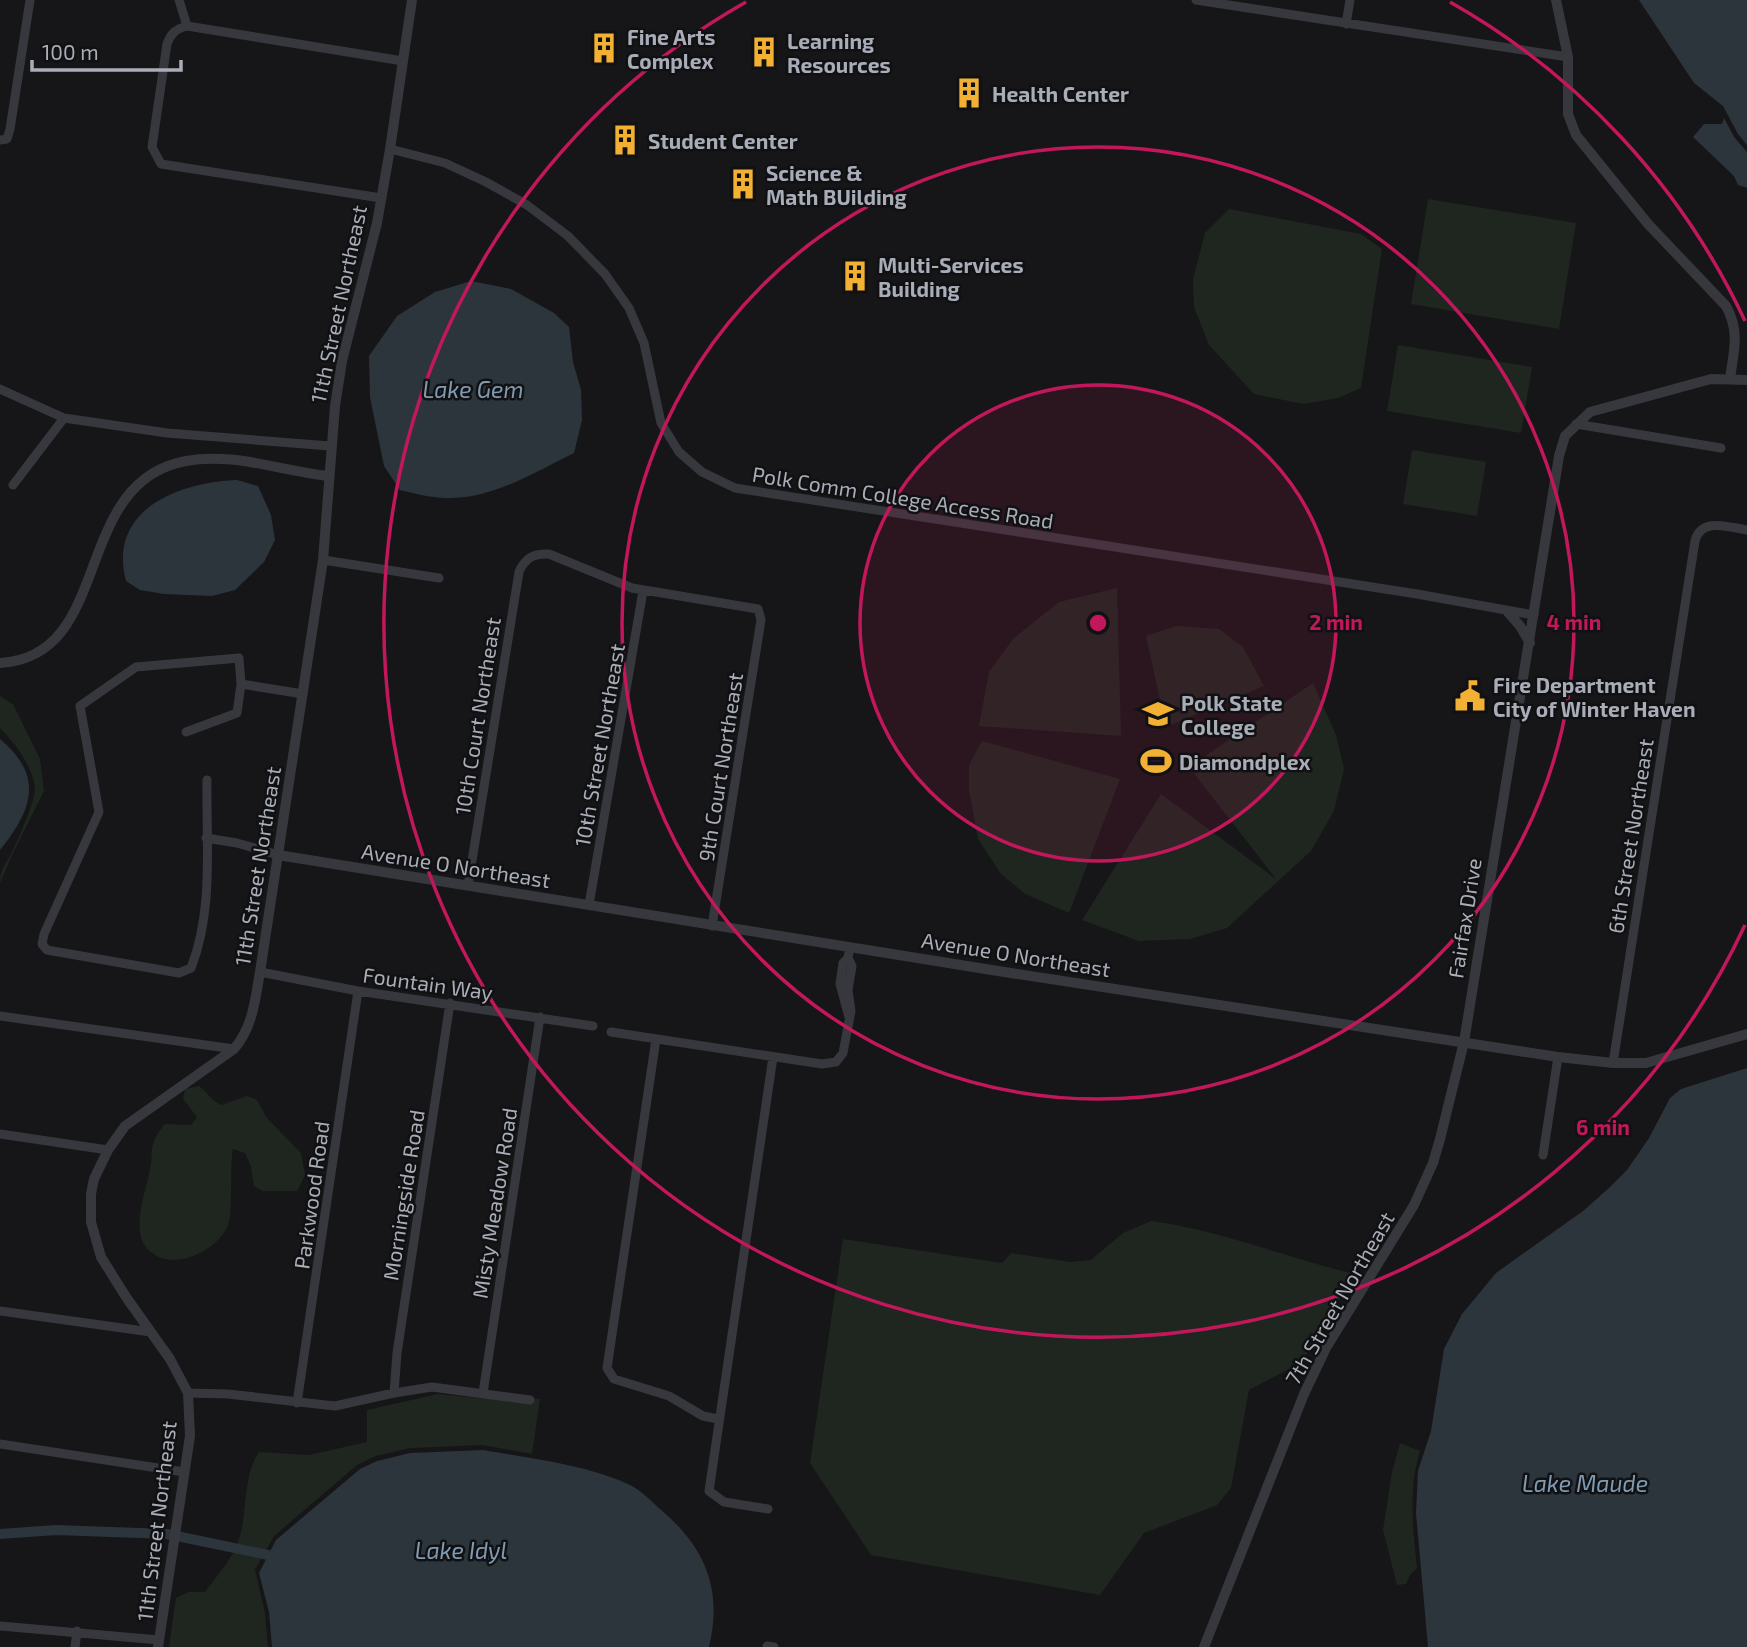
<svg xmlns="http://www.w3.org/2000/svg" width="1747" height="1647" viewBox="0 0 1747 1647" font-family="'Exo 2',sans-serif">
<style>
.green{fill:#1e261f}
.water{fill:#2c353c}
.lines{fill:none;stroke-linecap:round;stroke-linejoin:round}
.canal{stroke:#2c353c;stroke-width:10}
.minor{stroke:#37383d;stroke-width:9}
.tertiary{stroke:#37383d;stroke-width:10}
.ring{fill:none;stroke:#c2185b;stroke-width:3.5}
.labels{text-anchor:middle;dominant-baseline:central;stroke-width:5;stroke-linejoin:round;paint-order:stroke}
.poi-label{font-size:21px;font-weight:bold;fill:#a8adb8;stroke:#111113;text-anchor:start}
.street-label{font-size:21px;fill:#a8adb8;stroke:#111113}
.water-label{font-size:23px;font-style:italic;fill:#7f9bb3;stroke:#111113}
.centre{fill:#c2185b;stroke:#111113;stroke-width:3.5}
.ring-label{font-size:21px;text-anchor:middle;font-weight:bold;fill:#c2185b;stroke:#111113;stroke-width:5;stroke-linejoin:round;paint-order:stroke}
</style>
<rect width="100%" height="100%" fill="#161618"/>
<path class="green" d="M 1428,199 L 1576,223 L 1559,329 L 1411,304 Z
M 1229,209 L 1361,234 L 1382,249 L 1361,388 L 1338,398 L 1303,404 L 1254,394 L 1209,345 L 1194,307 L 1193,279 L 1205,233 Z
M 1398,345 L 1532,367 L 1521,433 L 1387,411 Z
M 1412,450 L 1486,462 L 1477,516 L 1403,504 Z
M 1117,588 L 1121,736 L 979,726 L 989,672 L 1013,639 L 1059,602 Z
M 1176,626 L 1219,629 L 1243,647 L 1264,686 L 1166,727 L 1146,636 Z
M 1313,683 L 1336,735 L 1344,769 L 1334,811 L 1311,851 L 1227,928 L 1190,939 L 1139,941 L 1082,920 L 1161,794 L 1276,879 L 1189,767 Z
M 0,696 L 13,704 L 40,759 L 44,791 L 12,855 L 0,883 C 0,870 5,865 11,854 C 17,842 36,800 35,788 C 33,767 14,742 0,728 Z
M 982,741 L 1120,779 L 1069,913 L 1025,894 L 1001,874 L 978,839 L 969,790 L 969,765 Z
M 199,1086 C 207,1092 213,1102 221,1105 L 247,1096 L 257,1100 L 267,1118 L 301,1153 L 305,1175 L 297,1191 L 263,1191 L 254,1186 L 251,1167 L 245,1153 L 233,1149 C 229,1168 234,1215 227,1228 C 213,1254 167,1274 146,1247 C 130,1227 148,1186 151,1164 C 152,1158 151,1153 152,1148 C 154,1139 159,1131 165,1124 L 191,1125 L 197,1117 L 183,1099 L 185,1089 Z
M 1151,1221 C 1221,1230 1286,1258 1355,1274 L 1302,1362 L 1249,1390 L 1231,1488 L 1217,1505 L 1144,1533 L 1100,1595 L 871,1555 L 810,1463 L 843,1239 L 1002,1263 L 1011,1253 L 1070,1262 L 1091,1260 L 1123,1233 Z
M 438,1394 L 487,1399 L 516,1397 L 540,1399 L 532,1454 L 483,1445 L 410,1448 L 376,1456 L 357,1465 L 274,1536 L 255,1570 L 265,1613 L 268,1647 L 169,1647 L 176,1598 L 189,1592 L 205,1592 C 215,1578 229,1563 236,1547 C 249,1518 241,1478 259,1452 L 309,1455 L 367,1442 L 367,1410 Z
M 1400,1443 L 1420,1451 C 1408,1489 1413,1528 1417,1568 L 1410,1575 L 1406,1584 L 1397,1585 L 1383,1530 L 1392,1472 Z"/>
<path class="water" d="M 1639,0 L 1747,0 L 1747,145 L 1738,134 L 1723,106 L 1694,83 Z
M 1724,118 L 1734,137 L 1747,152 L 1747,188 L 1738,185 L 1734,176 L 1693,137 L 1704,124 L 1722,124 Z
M 471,281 L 511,289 L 554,313 L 569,327 L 573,362 L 581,390 L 582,420 L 574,453 C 537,471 496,497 453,498 C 435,499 417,494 400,490 L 384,466 L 370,397 L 369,356 L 397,316 L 435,292 Z
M 237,480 L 258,486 L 271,515 L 275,540 L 264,562 L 235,590 L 212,596 L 164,594 L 140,590 L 126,581 C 107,509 180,482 237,480 Z
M 0,739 C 44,776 33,809 0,850 Z
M 1747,1068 L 1747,1647 L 1428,1647 L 1416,1513 L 1418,1471 L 1431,1431 L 1444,1349 L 1462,1314 L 1496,1273 L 1583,1211 L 1609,1188 L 1627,1170 L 1649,1138 L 1670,1098 L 1681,1089 Z
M 483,1450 C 529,1458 589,1465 630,1485 C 641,1490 651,1501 660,1509 C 705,1547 723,1589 709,1647 L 272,1647 L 269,1612 L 259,1573 L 276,1540 L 360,1469 L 377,1461 L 410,1453 Z"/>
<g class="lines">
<path class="canal" d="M 0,1534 L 56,1530 L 167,1534 L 268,1555"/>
<path class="minor" d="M 179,0 L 187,26
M 1196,0 L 1568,57
M 1346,24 L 1350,0
M 0,140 L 7,139 L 10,129 L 30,0
M 390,149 L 445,163 L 486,182 L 527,205 L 568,236 L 605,274 L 629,308 L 644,343 L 661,423 L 679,452 L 702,472 L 735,488 L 1417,594 L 1534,615
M 381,198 L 161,164 L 152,147 L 167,44 C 171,33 176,29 187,26 L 403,61
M 0,389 L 64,418
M 1576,424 L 1721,448
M 13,485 L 64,418 L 167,433 L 330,446
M 323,560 L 439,578
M 241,684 L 303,694
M 186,732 L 237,713 L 241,684 L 239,658 L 136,667 L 80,706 L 99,812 L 44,934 L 42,944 L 47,950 L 179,973 L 191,968 C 214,910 206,842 207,780
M 206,838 L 237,843 L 278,855
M 468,885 L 519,572 C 525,558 534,553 549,554 L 632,588 L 758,609 L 761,620 L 712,926
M 589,905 L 643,591
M 260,972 L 358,991 L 593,1026
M 0,1016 L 234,1049
M 849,1017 L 840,984 L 843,963 L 848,958 L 849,953
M 611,1032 L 822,1064 L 836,1062 L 843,1053 L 851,1011 L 848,990 L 852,966 L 848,958
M 656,1039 L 607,1368 L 614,1379 L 669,1396 L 703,1416 L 718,1419
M 1613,1063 L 1695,541 C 1701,517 1728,527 1747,530
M 0,1134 L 108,1150
M 1543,1155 L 1558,1057
M 0,1311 L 151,1332
M 188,1393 L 228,1394 L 335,1406 L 394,1393 L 432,1387 L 530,1400
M 394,1393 L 397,1353 L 450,1003
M 483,1393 L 540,1017
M 297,1403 L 358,991
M 0,1444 L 184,1472
M 768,1509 L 724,1502 L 709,1491 L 773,1057
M 0,1626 L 159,1640
M 767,1646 L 774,1647
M 75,1647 L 77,1631"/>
<path class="tertiary" d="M 1556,0 L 1568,57 L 1568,114 L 1576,135 L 1648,224 L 1726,306 C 1740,331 1734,351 1730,378
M 1507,611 L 1520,626 L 1530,643
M 0,663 C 115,657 70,482 186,461 C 233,452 282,471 328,476
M 278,855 L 998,971 L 1558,1057 L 1613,1063 L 1646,1063 L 1747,1034
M 158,1647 L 190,1436 L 188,1393 L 170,1359 L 126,1297 L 101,1257 L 91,1222 L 91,1194 L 94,1179 L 108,1150 L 125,1126 L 234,1049 C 253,1027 255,1000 260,972 L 323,560 L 335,406 L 342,361 L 377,223 L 390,149 L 412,0
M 1204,1647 L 1304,1394 L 1326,1348 L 1414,1205 L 1433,1163 L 1440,1139 L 1464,1042 L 1559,456 L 1565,436 L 1590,412 L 1711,379 L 1747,380"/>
</g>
<circle cx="1098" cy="623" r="238" fill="#c2185b" fill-opacity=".12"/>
<g class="ring">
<circle cx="1098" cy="623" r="238"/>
<circle cx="1098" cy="623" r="476"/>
<path d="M1745 925A714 714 0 1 1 746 2M1450 2A714 714 0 0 1 1745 321"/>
</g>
<defs>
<g id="building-bare" transform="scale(2.415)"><path d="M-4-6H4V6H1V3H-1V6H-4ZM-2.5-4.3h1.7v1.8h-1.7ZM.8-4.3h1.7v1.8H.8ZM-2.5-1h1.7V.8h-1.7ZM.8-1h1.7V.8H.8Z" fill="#f2b134" stroke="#111113" stroke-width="2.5" paint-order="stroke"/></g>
<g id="civic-bare" transform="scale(2.415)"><path d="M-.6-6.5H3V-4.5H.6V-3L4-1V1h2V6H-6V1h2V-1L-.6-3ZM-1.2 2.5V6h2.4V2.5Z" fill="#f2b134" stroke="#111113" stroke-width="2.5" paint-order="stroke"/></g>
<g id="university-bare" transform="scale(2.415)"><path d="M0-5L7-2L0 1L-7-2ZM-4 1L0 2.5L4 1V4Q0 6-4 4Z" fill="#f2b134" stroke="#111113" stroke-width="2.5" paint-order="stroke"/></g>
<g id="stadium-bare" transform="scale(2.415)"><path d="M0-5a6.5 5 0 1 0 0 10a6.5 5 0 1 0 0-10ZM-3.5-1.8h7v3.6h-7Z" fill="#f2b134" stroke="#111113" stroke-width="2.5" paint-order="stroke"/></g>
</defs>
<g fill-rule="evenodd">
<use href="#building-bare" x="604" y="48"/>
<use href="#building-bare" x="764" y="52"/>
<use href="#building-bare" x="969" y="93"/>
<use href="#building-bare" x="625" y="140"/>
<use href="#building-bare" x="743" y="184"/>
<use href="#building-bare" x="855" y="276"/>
<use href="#civic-bare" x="1470" y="696"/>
<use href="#university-bare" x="1158" y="714"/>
<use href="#stadium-bare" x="1156" y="761"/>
</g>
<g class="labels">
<g class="poi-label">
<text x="627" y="36">Fine Arts<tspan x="627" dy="24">Complex</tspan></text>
<text x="787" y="40">Learning<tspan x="787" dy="24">Resources</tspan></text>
<text x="992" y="93">Health Center</text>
<text x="648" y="140">Student Center</text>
<text x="766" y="172">Science &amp;<tspan x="766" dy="24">Math BUilding</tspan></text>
<text x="878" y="264">Multi-Services<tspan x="878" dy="24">Building</tspan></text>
<text x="1493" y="684">Fire Department<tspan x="1493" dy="24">City of Winter Haven</tspan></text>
<text x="1181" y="702">Polk State<tspan x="1181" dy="24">College</tspan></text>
<text x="1179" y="761">Diamondplex</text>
</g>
<g class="street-label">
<text transform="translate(338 304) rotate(-78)">11th Street Northeast</text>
<text transform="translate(903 497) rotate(9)">Polk Comm College Access Road</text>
<text transform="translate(477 716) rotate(-81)">10th Court Northeast</text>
<text transform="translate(599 745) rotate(-80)">10th Street Northeast</text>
<text transform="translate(720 767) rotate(-81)">9th Court Northeast</text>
<text transform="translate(1630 836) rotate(-81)">6th Street Northeast</text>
<text transform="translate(456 865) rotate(9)">Avenue O Northeast</text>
<text transform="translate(257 866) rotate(-81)">11th Street Northeast</text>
<text transform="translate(1464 918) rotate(-81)">Fairfax Drive</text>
<text transform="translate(1016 954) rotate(9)">Avenue O Northeast</text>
<text transform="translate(428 983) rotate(8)">Fountain Way</text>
<text transform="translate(311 1195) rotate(-82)">Parkwood Road</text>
<text transform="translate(403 1195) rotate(-81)">Morningside Road</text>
<text transform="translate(494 1203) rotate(-81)">Misty Meadow Road</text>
<text transform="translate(1339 1298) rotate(-60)">7th Street Northeast</text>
<text transform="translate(156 1521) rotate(-83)">11th Street Northeast</text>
</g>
<g class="water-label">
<text x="473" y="389">Lake Gem</text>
<text x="1585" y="1483">Lake Maude</text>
<text x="461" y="1550">Lake Idyl</text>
</g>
</g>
<circle cx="1098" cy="623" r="10" class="centre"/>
<g class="ring-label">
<text x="1336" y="630">2 min</text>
<text x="1574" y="630">4 min</text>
<text x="1603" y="1135">6 min</text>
</g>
<path d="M32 60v10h149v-10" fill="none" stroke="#a8adb8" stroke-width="3.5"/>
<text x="42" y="60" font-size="21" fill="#a8adb8" stroke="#111113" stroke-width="5" paint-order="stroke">100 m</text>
</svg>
